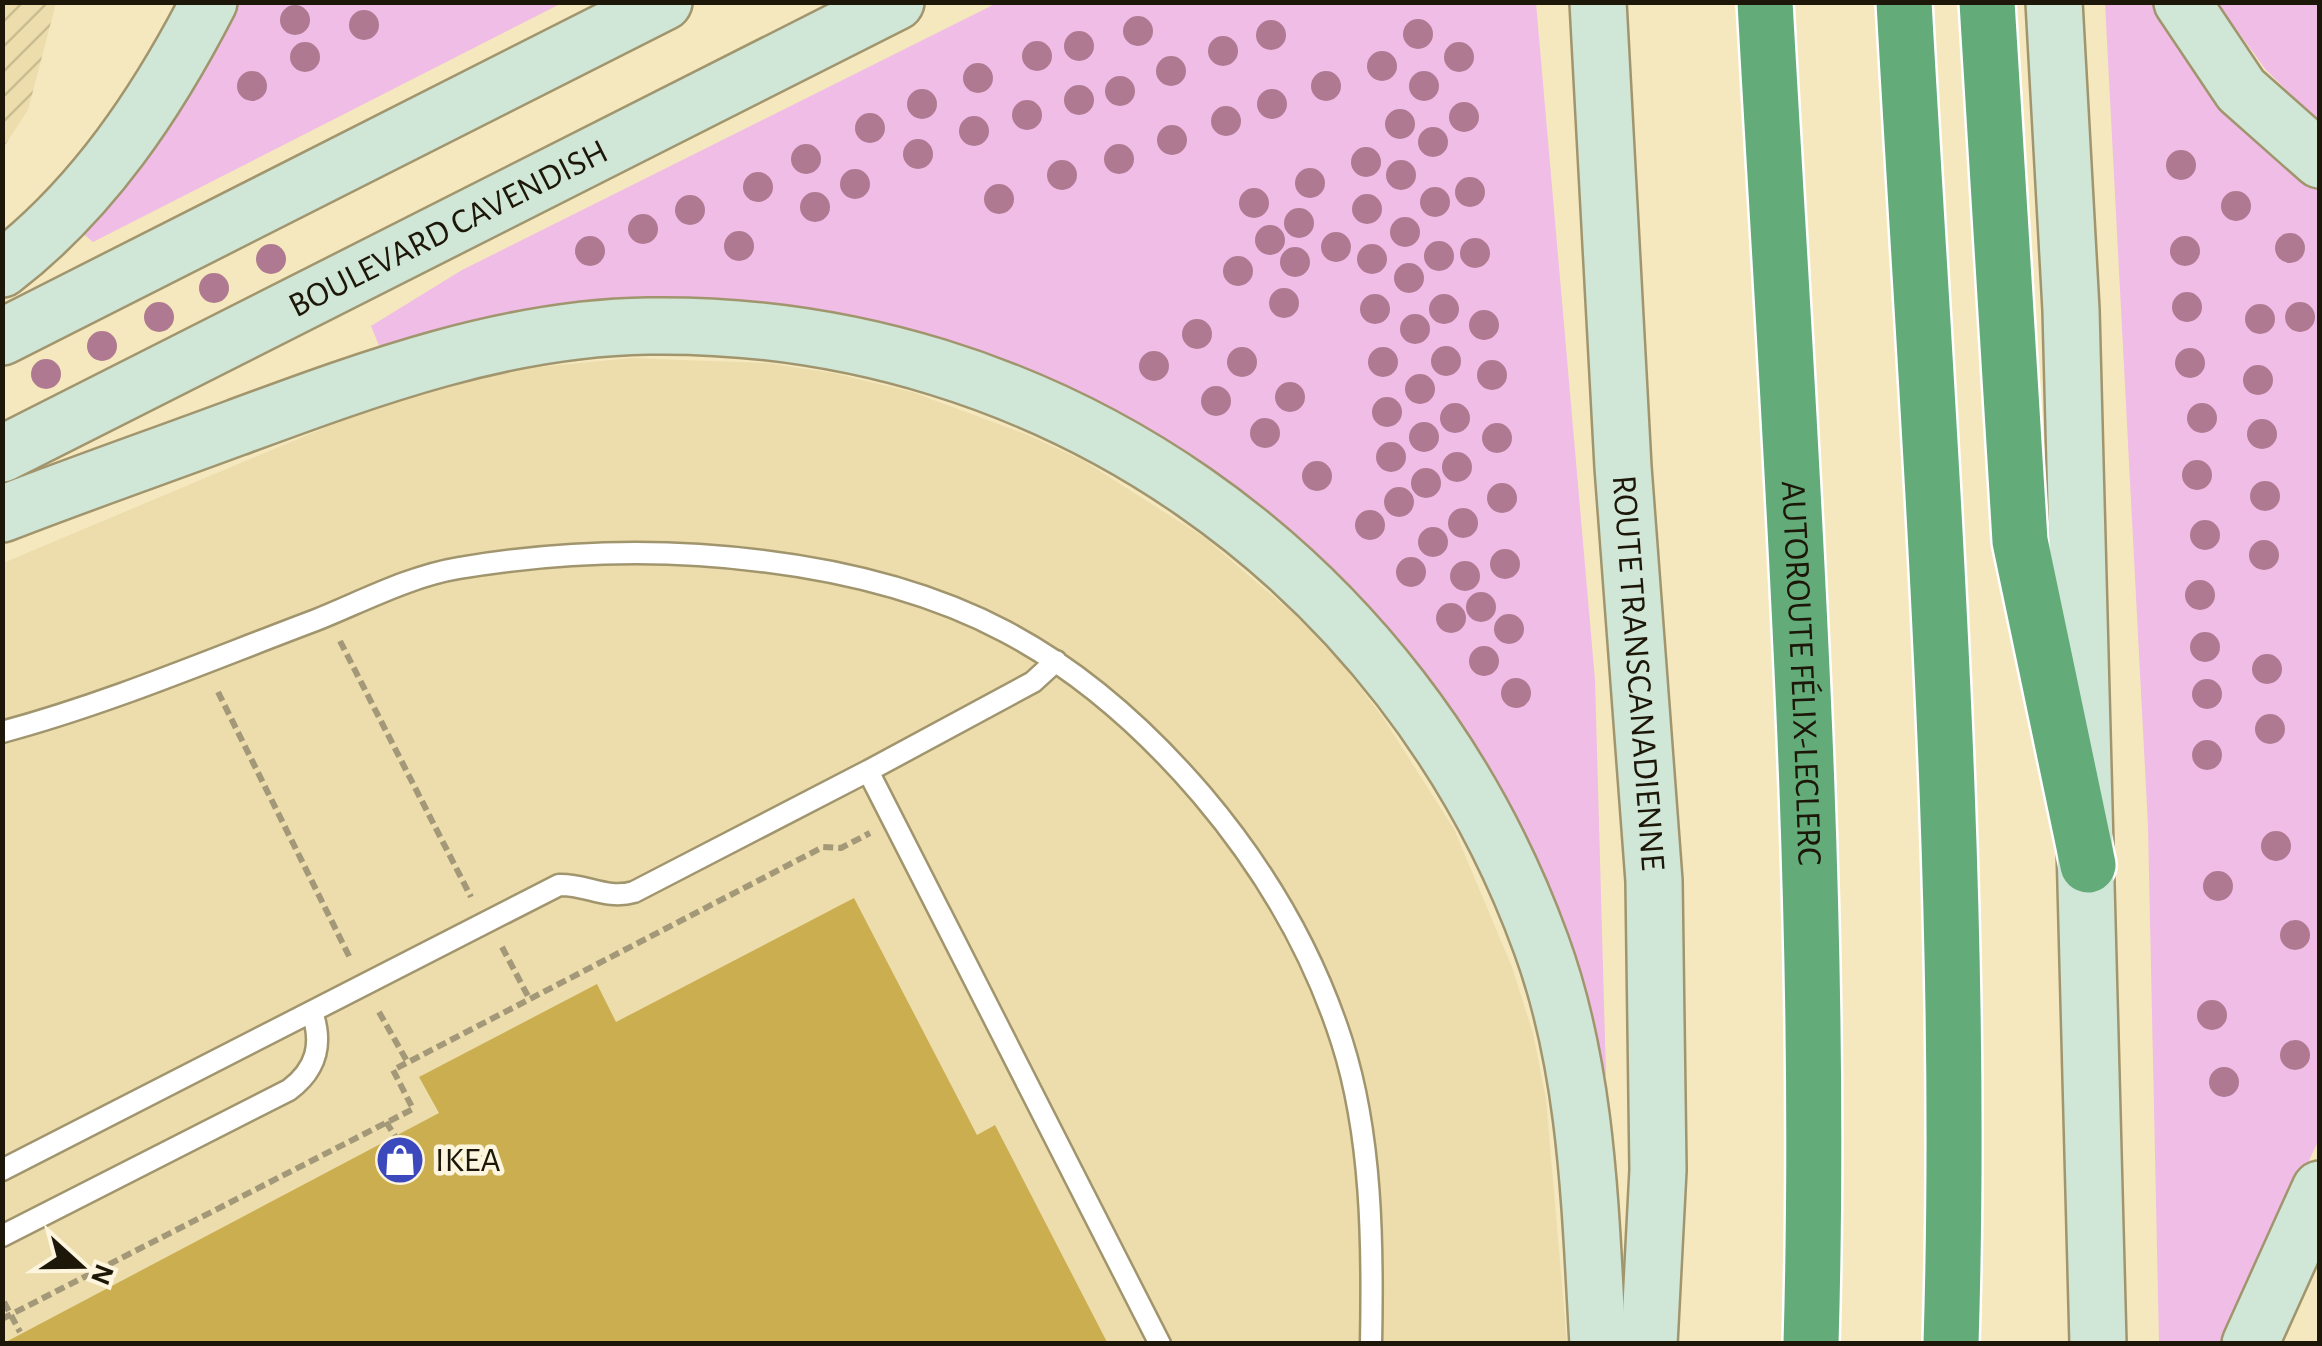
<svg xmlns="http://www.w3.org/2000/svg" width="2322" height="1346" viewBox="0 0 2322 1346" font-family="'Alegreya Sans',sans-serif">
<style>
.built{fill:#edddac}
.industrial{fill:url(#industrial-furrows)}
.grass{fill:#efbde6}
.building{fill:#cbae50}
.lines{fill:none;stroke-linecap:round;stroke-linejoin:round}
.lane-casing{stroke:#a1956e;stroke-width:25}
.secondary-casing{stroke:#a1956e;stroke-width:60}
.highway-casing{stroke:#fff;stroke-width:60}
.path{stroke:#a39979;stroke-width:6;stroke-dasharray:10 5;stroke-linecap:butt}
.lane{stroke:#fff;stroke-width:20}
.secondary{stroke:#d0e6d7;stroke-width:55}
.highway{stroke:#63ab79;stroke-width:55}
.tree{fill:#af7a91}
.labels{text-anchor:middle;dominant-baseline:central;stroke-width:9;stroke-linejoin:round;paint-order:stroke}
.street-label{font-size:35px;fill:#1c1708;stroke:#fdf5dd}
.poi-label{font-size:35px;fill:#1c1708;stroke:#fdf5dd;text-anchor:start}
</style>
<defs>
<pattern id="industrial-furrows" width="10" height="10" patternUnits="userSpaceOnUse" patternTransform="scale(2.5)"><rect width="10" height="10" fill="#edddac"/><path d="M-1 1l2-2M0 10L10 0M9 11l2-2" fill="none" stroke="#cbbd92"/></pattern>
</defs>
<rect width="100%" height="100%" fill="#f5e8be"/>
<path class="built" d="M 631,358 L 766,363 L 833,373 L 912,392 L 1028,435 L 1084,461 L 1205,538 L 1295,615 L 1343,665 L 1384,719 L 1454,829 L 1512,967 L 1533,1033 L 1546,1099 L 1567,1343 L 3,1344 L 3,563 L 362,412 L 445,386 L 539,367 Z"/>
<path class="industrial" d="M 3,2 L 56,3 L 28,110 L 3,148 Z"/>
<path class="grass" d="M 235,3 L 562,3 L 93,242 L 81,232 Z
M 997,3 L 1536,3 L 1595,680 L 1606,1075 L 1599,1076 L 1427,682 L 1322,562 L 1238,493 L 1055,385 L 952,345 L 845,319 L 523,312 L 380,348 L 371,326 L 462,270 Z
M 2105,3 L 2155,3 L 2305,178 L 2319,188 L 2319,1139 L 2225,1343 L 2159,1343 L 2148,826 Z
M 2217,3 L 2319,3 L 2319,122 L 2266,70 Z"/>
<path class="building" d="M 854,898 L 977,1135 L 995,1125 L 1108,1344 L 2,1344 L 439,1113 L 419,1077 L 597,984 L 616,1022 Z"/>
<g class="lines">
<g class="lane-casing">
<path id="lane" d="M 2,732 C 110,703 212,659 316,620 C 361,602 410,576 459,568 C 560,551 660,548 762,561 C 951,584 1077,649 1202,795 C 1263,867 1313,951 1342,1042 C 1372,1136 1373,1245 1371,1344
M 868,771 L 1033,682 L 1056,661
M 2,1170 L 559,885 C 586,884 606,900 634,892 L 868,771 L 1160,1344
M 2,1236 L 289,1090 C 317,1069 323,1044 312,1012"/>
</g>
<g class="secondary-casing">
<g id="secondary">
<path id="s1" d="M 1598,2 L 1623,467 L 1654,881 L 1658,1170 L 1649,1344"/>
<path d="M 2054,2 L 2071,310 L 2098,1344"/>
<path d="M 2182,2 L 2241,90 L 2320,160"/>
<path d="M 2,269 C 93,199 157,103 209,2"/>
<path d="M 2,337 L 664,2"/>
<path id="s2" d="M 2,454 L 896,2"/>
<path d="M 2,514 C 79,484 157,457 235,428 C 368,379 504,328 648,326 C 1049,320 1404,568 1541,944 C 1588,1072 1590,1209 1598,1344"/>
<path d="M 2250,1344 L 2320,1189"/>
</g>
</g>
<g class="highway-casing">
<g id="highway">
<path id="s3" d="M 1765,2 C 1790,449 1824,896 1811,1344"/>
<path d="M 1904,2 C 1929,449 1965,896 1951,1344"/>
<path d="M 1987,2 L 2020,541 L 2088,865"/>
</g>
</g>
<path class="path" d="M 340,641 L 471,897
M 218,692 L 350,958
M 502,947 L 530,1000
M 379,1012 L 408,1063
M 386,1122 L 395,1136
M 4,1302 L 20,1332
M 2,1319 L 413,1109 L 393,1070 L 823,847 L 841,848 L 870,833"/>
<use href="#lane" class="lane"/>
<use href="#secondary" class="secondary"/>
<use href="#highway" class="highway"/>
</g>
<g class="tree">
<circle cx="295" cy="20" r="15"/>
<circle cx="364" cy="25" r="15"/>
<circle cx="1138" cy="31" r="15"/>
<circle cx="1418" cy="34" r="15"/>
<circle cx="1271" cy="35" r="15"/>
<circle cx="1079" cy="46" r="15"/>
<circle cx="1223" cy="51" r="15"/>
<circle cx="1037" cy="56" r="15"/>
<circle cx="305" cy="57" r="15"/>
<circle cx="1459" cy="57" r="15"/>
<circle cx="1382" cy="66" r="15"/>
<circle cx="1171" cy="71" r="15"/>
<circle cx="978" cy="78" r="15"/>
<circle cx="252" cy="86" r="15"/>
<circle cx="1326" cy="86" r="15"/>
<circle cx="1424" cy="86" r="15"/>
<circle cx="1120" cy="91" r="15"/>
<circle cx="1079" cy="100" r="15"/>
<circle cx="922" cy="104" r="15"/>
<circle cx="1272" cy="104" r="15"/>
<circle cx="1027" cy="115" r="15"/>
<circle cx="1464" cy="117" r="15"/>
<circle cx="1226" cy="121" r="15"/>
<circle cx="1400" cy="124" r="15"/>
<circle cx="870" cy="128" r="15"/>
<circle cx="974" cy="131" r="15"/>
<circle cx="1172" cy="140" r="15"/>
<circle cx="1433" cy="142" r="15"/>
<circle cx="918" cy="154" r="15"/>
<circle cx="806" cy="159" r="15"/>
<circle cx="1119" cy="159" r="15"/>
<circle cx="1366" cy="162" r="15"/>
<circle cx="2181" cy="165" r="15"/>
<circle cx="1062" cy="175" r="15"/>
<circle cx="1401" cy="175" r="15"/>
<circle cx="1310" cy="183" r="15"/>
<circle cx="855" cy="184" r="15"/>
<circle cx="758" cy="187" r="15"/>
<circle cx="1470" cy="192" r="15"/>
<circle cx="999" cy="199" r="15"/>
<circle cx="1435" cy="202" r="15"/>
<circle cx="1254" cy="203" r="15"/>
<circle cx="2236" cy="206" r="15"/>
<circle cx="815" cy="207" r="15"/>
<circle cx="1367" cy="209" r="15"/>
<circle cx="690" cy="210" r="15"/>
<circle cx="1299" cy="223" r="15"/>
<circle cx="643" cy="229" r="15"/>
<circle cx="1405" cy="232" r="15"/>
<circle cx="1270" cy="240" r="15"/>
<circle cx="739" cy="246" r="15"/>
<circle cx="1336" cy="247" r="15"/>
<circle cx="2290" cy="248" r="15"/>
<circle cx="590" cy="251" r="15"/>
<circle cx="2185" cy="251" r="15"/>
<circle cx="1475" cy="253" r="15"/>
<circle cx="1439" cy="256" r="15"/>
<circle cx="271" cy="259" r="15"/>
<circle cx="1372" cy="259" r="15"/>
<circle cx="1295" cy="262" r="15"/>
<circle cx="1238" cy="271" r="15"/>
<circle cx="1409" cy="278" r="15"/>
<circle cx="214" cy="288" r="15"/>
<circle cx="1284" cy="303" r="15"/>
<circle cx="2187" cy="307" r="15"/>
<circle cx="1375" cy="309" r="15"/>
<circle cx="1444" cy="309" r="15"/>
<circle cx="159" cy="317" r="15"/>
<circle cx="2300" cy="317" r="15"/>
<circle cx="2260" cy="319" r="15"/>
<circle cx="1484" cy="325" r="15"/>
<circle cx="1415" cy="329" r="15"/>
<circle cx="1197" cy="334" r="15"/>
<circle cx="102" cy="346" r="15"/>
<circle cx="1446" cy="361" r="15"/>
<circle cx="1242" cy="362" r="15"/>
<circle cx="1383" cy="362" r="15"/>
<circle cx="2190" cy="363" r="15"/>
<circle cx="1154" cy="366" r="15"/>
<circle cx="46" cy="374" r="15"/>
<circle cx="1492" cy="375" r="15"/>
<circle cx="2258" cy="380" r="15"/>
<circle cx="1420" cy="389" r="15"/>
<circle cx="1290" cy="397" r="15"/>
<circle cx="1216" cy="401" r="15"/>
<circle cx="1387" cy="412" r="15"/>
<circle cx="1455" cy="418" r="15"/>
<circle cx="2202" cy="418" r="15"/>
<circle cx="1265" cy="433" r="15"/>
<circle cx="2262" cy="434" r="15"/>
<circle cx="1424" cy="437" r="15"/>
<circle cx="1497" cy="438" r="15"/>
<circle cx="1391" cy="457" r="15"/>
<circle cx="1457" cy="467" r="15"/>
<circle cx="2197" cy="475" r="15"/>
<circle cx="1317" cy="476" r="15"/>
<circle cx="1426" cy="483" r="15"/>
<circle cx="2265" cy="496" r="15"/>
<circle cx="1502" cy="498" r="15"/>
<circle cx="1399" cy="502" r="15"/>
<circle cx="1463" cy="523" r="15"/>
<circle cx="1370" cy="525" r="15"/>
<circle cx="2205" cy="535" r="15"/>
<circle cx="1433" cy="542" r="15"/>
<circle cx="2264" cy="555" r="15"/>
<circle cx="1505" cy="564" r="15"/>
<circle cx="1411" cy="572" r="15"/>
<circle cx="1465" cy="576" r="15"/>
<circle cx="2200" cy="595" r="15"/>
<circle cx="1481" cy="607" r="15"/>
<circle cx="1451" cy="618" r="15"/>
<circle cx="1509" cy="629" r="15"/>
<circle cx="2205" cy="647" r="15"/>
<circle cx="1484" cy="661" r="15"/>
<circle cx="2267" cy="669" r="15"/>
<circle cx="1516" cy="693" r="15"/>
<circle cx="2207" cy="694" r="15"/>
<circle cx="2270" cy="729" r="15"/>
<circle cx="2207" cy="755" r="15"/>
<circle cx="2276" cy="846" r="15"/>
<circle cx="2218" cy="886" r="15"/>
<circle cx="2295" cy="935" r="15"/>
<circle cx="2212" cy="1015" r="15"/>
<circle cx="2295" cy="1055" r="15"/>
<circle cx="2224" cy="1082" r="15"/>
</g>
<defs>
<g id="shop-disc" transform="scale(2.5)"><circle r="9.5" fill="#3c49bd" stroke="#fdf5dd"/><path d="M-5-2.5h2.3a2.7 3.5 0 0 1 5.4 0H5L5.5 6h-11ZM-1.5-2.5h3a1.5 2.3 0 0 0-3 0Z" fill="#fff"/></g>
</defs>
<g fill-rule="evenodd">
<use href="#shop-disc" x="400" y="1160"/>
</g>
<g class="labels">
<g class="street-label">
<text stroke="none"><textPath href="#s2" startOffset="500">BOULEVARD CAVENDISH</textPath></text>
<text stroke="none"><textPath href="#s1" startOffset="672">ROUTE TRANSCANADIENNE</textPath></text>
<text stroke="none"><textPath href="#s3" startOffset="672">AUTOROUTE FÉLIX-LECLERC</textPath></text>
</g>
<g class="poi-label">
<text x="435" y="1160">IKEA</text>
</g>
</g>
<rect width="2322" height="1346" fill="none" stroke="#1c1708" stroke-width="10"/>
<g transform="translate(80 1266) rotate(111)" stroke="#fdf5dd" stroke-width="8" paint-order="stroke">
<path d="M0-8L18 38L0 25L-18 38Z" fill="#1c1708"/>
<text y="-15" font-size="28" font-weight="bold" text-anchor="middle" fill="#1c1708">N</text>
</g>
</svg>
